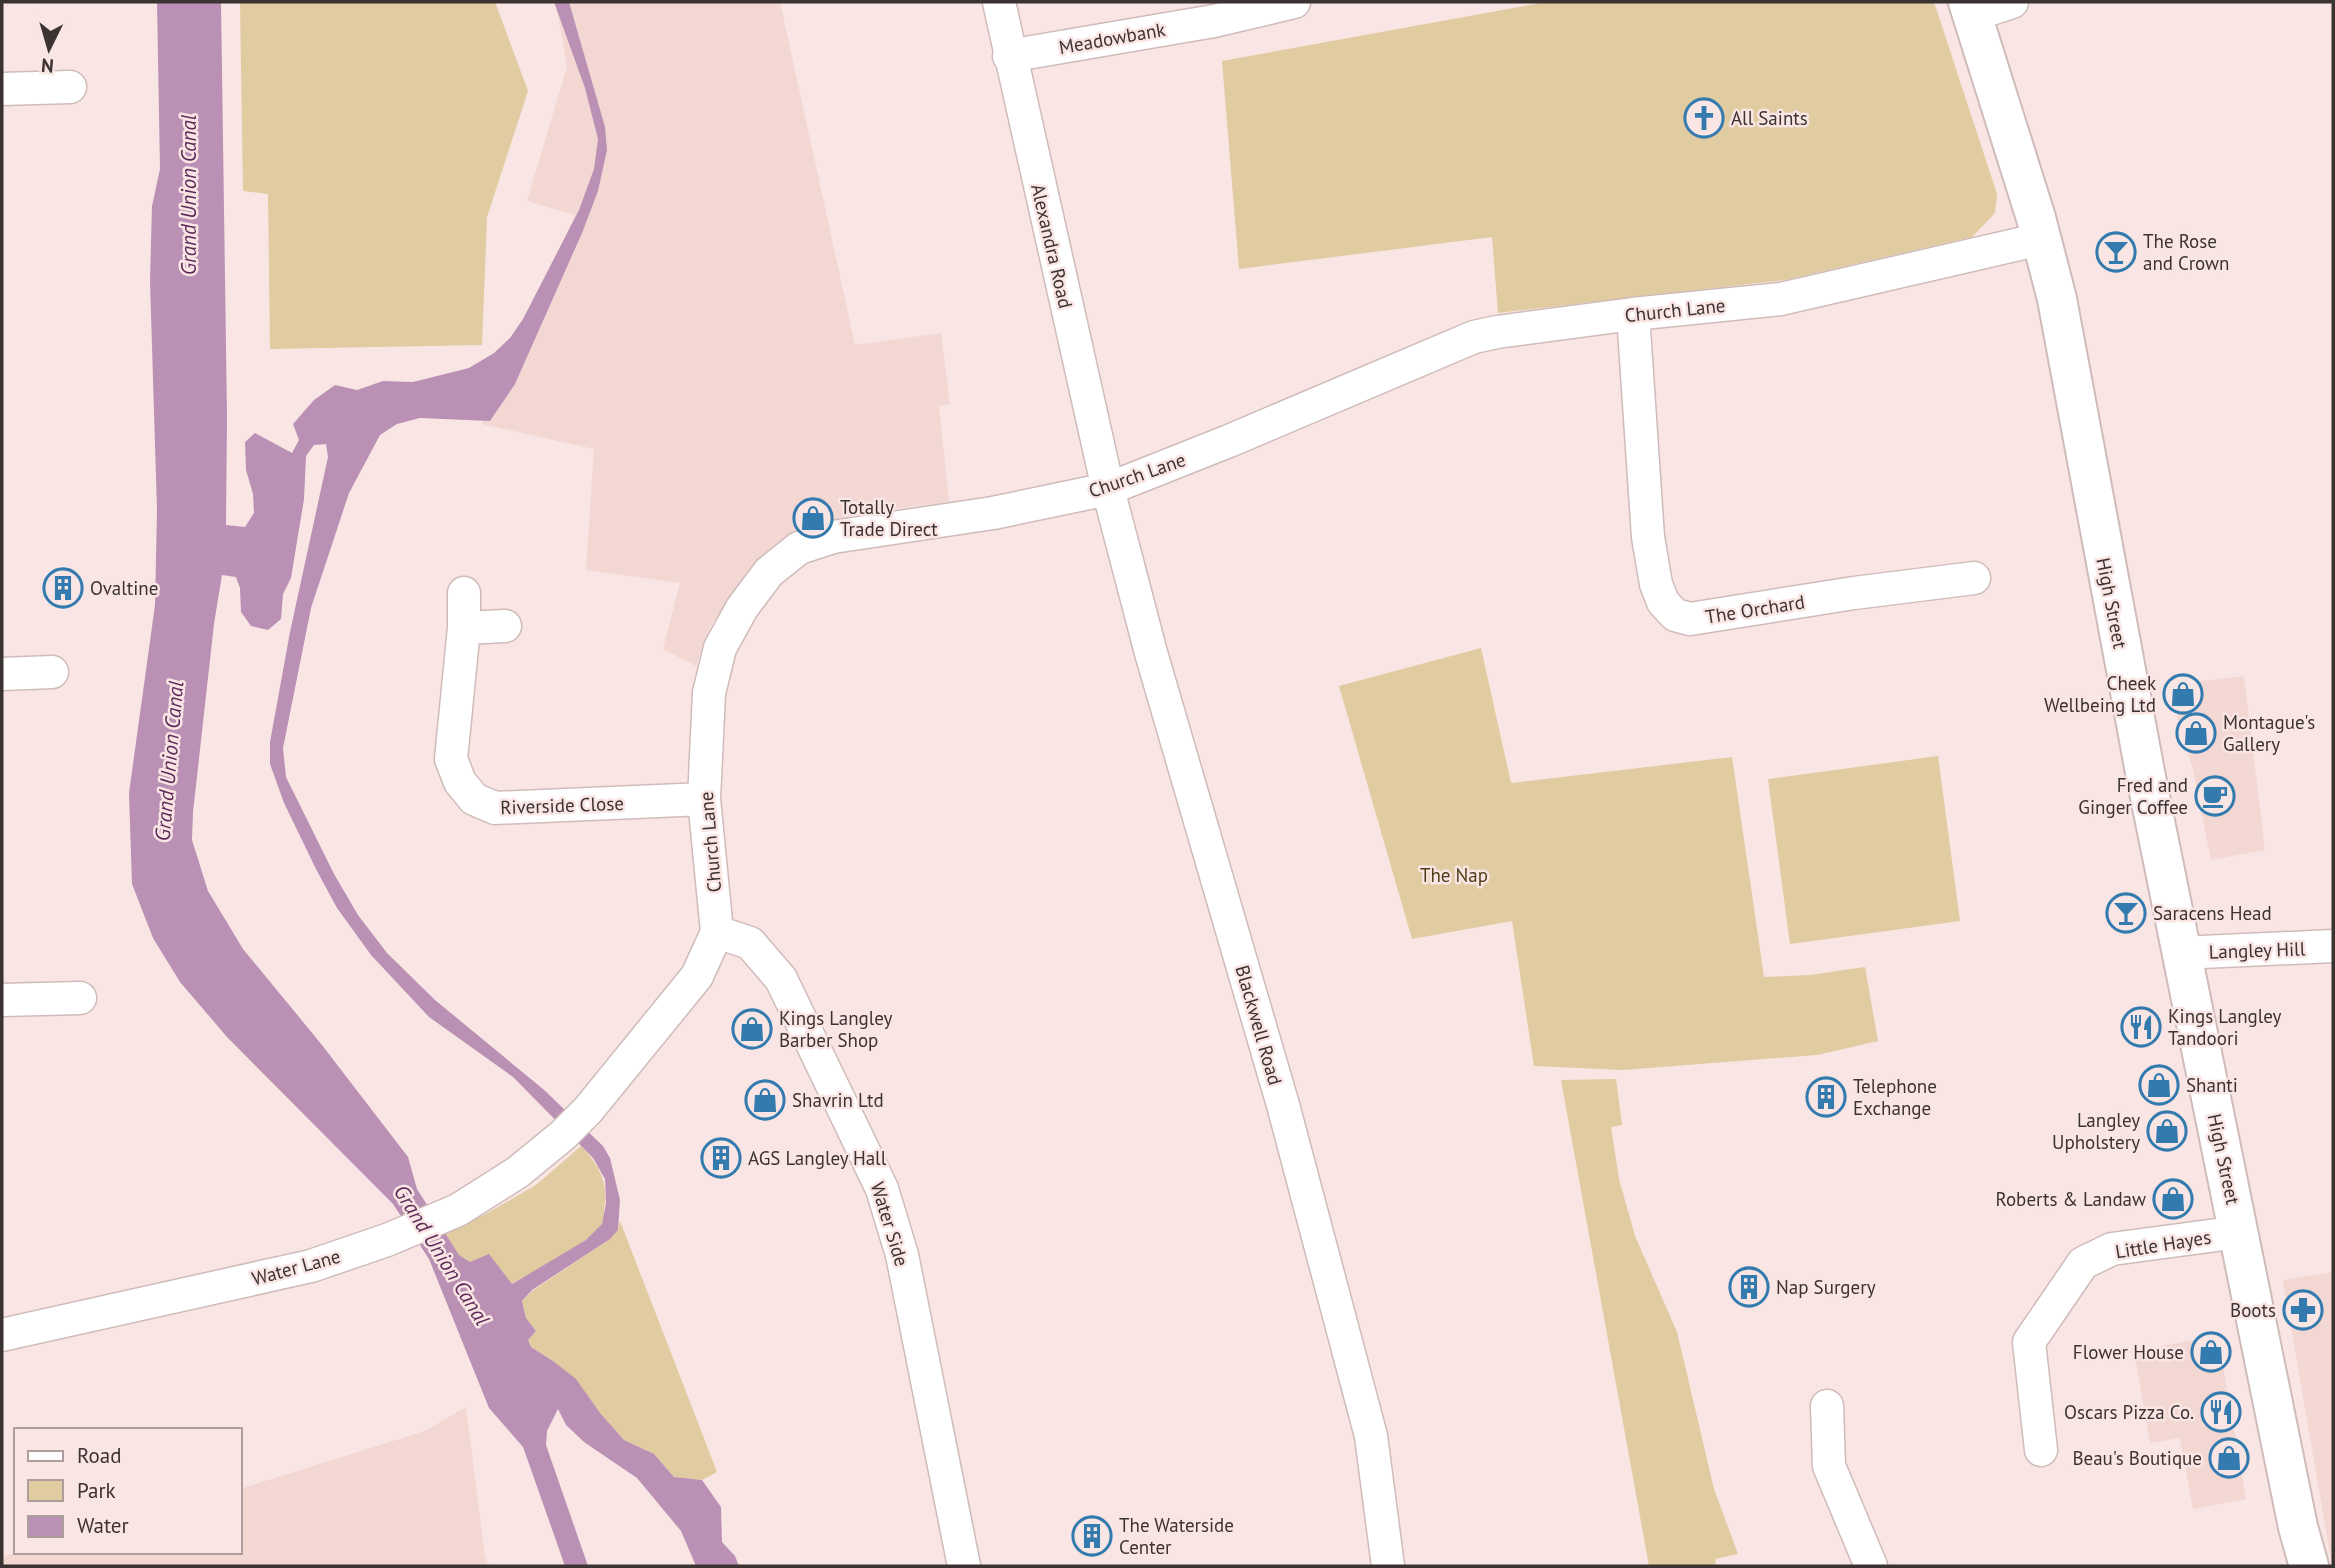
<svg xmlns="http://www.w3.org/2000/svg" width="2335" height="1568" viewBox="0 0 2335 1568" font-family="'PT Sans',sans-serif">
<style>
.built{fill:#f2d7d3}
.green{fill:#e1cba0}
.water{fill:#ba91b5;fill-rule:evenodd}
.lines{fill:none;stroke-linecap:round;stroke-linejoin:round}
.street-casing{stroke:#cfbcba;stroke-width:35}
.primary-casing{stroke:#cfbcba;stroke-width:42}
.street{stroke:#fff;stroke-width:32}
.primary{stroke:#fff;stroke-width:38}
.labels{text-anchor:middle;dominant-baseline:central;stroke-width:5;stroke-linejoin:round;paint-order:stroke}
.street-label{font-size:19px;fill:#3b3332;stroke:#f9e5e3}
.poi-label{font-size:19px;fill:#3b3332;stroke:#f9e5e3;text-anchor:start}
.park-label{font-size:19px;fill:#4f3e17;stroke:#f9e5e3}
.water-label{font-size:21px;font-style:italic;fill:#5d2a5a;stroke:#f9e5e3}
</style>
<rect width="100%" height="100%" fill="#f9e5e3"/>
<path class="built" d="M 556,2 L 780,2 L 855,345 L 941,333 L 950,404 L 939,406 L 949,502 L 871,511 L 802,529 L 732,595 L 710,627 L 696,666 L 663,649 L 680,583 L 586,570 L 594,449 L 482,424 L 575,215 L 527,201 L 567,67 Z
M 2244,676 L 2265,850 L 2211,860 L 2193,770 L 2168,685 Z
M 2333,1272 L 2333,1566 L 2332,1566 L 2283,1280 Z
M 2218,1336 L 2246,1499 L 2193,1509 L 2180,1438 L 2150,1443 L 2134,1351 Z
M 466,1407 L 485,1557 L 489,1566 L 2,1566 L 2,1557 L 19,1552 L 240,1552 L 240,1489 L 425,1431 Z"/>
<path class="green" d="M 240,2 L 495,2 L 528,91 L 487,217 L 482,345 L 270,349 L 268,194 L 243,191 Z
M 1546,2 L 1934,2 L 1997,194 L 1995,213 L 1972,237 L 1785,280 L 1498,313 L 1492,237 L 1239,269 L 1222,61 Z
M 1481,648 L 1511,783 L 1732,757 L 1764,977 L 1810,975 L 1865,967 L 1878,1041 L 1817,1055 L 1623,1070 L 1534,1066 L 1512,921 L 1412,939 L 1339,686 Z
M 1938,756 L 1960,921 L 1790,944 L 1768,779 Z
M 1616,1079 L 1622,1125 L 1611,1127 L 1619,1179 L 1635,1236 L 1677,1332 L 1714,1489 L 1738,1554 L 1715,1559 L 1716,1566 L 1649,1566 L 1561,1080 Z
M 581,1146 C 599,1165 609,1183 604,1209 C 604,1213 604,1221 601,1225 C 591,1243 532,1272 511,1284 L 459,1256 L 442,1228 L 484,1215 L 536,1185 Z
M 620,1221 L 717,1472 L 702,1480 L 674,1477 L 654,1454 L 624,1440 L 553,1361 L 531,1347 L 528,1340 L 536,1331 L 526,1318 L 522,1301 L 532,1291 L 610,1239 L 618,1230 Z"/>
<path class="water" d="M 157,2 L 221,2 L 227,416 L 226,525 L 245,527 L 254,513 L 253,494 L 246,470 L 245,442 L 255,433 L 292,453 L 299,440 L 293,424 L 314,400 L 335,385 L 357,390 L 383,381 L 413,382 L 469,368 L 494,353 L 510,338 L 523,319 L 579,210 L 594,169 L 598,139 L 585,88 L 554,2 L 569,2 L 605,127 L 607,150 L 598,191 L 582,233 L 515,384 L 490,421 L 420,418 L 397,424 L 380,435 L 349,493 L 311,608 L 283,748 L 286,777 L 334,874 L 358,915 L 387,953 L 435,1000 L 543,1089 L 603,1146 L 610,1158 L 620,1200 L 618,1230 L 610,1239 L 532,1290 L 522,1301 L 526,1318 L 536,1331 L 528,1340 L 531,1347 L 553,1361 L 576,1379 L 600,1413 L 624,1440 L 654,1454 L 674,1477 L 702,1480 L 721,1507 L 722,1542 L 735,1556 L 739,1566 L 696,1566 L 681,1531 L 637,1478 L 584,1442 L 566,1425 L 558,1409 L 547,1431 L 546,1445 L 588,1566 L 565,1566 L 523,1447 L 489,1408 L 429,1259 L 393,1204 L 227,1037 L 180,982 L 153,938 L 132,884 L 129,793 L 155,605 L 157,510 L 150,281 L 152,206 L 160,169 ZM 326,444 L 328,457 L 290,632 L 270,742 L 270,764 L 284,803 L 316,869 L 337,908 L 371,955 L 429,1017 L 513,1077 L 593,1158 L 605,1179 L 606,1203 L 602,1224 L 586,1240 L 512,1284 L 489,1254 L 470,1262 L 459,1255 L 417,1189 L 408,1157 L 322,1045 L 243,949 L 208,891 L 192,840 L 193,812 L 214,624 L 222,575 L 236,577 L 240,588 L 241,612 L 251,626 L 268,630 L 281,619 L 283,594 L 291,578 L 304,499 L 306,456 L 314,445 Z"/>
<g class="lines">
<g class="street-casing">
<path id="street" d="M 999,2 L 1108,489 L 1151,653 L 1283,1105 L 1371,1436 L 1388,1566
M 1973,15 L 2012,2
M 1009,56 L 1214,21 L 1294,2
M 2,89 L 70,87
M 1633,314 L 1648,537 L 1656,584 L 1663,602 L 1675,615 L 1690,619 L 1854,593 L 1974,578
M 464,593 L 464,628
M 505,626 L 464,628 L 451,759 L 460,782 L 474,799 L 495,808 L 704,799
M 2,674 L 52,672
M 717,932 L 750,943 L 781,979 L 882,1189 L 902,1255 L 964,1566
M 2180,953 L 2333,946
M 2,1000 L 80,998
M 2,1335 L 311,1266 L 387,1240 L 458,1210 L 518,1172 L 563,1135 L 588,1110 L 697,976 L 717,932 L 704,799 L 709,693 L 720,648 L 742,608 L 769,572 L 799,548 L 833,537 L 993,513 L 1108,489 L 1229,441 L 1474,337 L 1497,332 L 1633,314 L 1781,299 L 2041,239
M 1827,1406 L 1829,1466 L 1871,1566
M 2041,1450 L 2029,1342 L 2083,1263 L 2112,1249 L 2239,1232"/>
</g>
<g class="primary-casing">
<path id="primary" d="M 1968,2 L 2036,218 L 2057,299 L 2145,772 L 2298,1527 L 2309,1566"/>
</g>
<use href="#street" class="street"/>
<use href="#primary" class="primary"/>
</g>
<defs>
<g id="church-ring" transform="scale(2.0125)"><circle r="9.5" fill="#f9e5e3" stroke="#337aae" stroke-width="1.5"/><path d="M-1.2-6h2.4v3.5h3.3v2.4h-3.3V6h-2.4V-.1h-3.3v-2.4h3.3Z" fill="#337aae"/></g>
<g id="bar-ring" transform="scale(2.0125)"><circle r="9.5" fill="#f9e5e3" stroke="#337aae" stroke-width="1.5"/><path d="M-6-5H6L.8 .8V4.5H3.5V6h-7V4.5H-.8V.8Z" fill="#337aae"/></g>
<g id="shop-ring" transform="scale(2.0125)"><circle r="9.5" fill="#f9e5e3" stroke="#337aae" stroke-width="1.5"/><path d="M-5-2.5h2.3a2.7 3.5 0 0 1 5.4 0H5L5.5 6h-11ZM-1.5-2.5h3a1.5 2.3 0 0 0-3 0Z" fill="#337aae"/></g>
<g id="building-ring" transform="scale(2.0125)"><circle r="9.5" fill="#f9e5e3" stroke="#337aae" stroke-width="1.5"/><path d="M-4-6H4V6H1V3H-1V6H-4ZM-2.5-4.3h1.7v1.8h-1.7ZM.8-4.3h1.7v1.8H.8ZM-2.5-1h1.7V.8h-1.7ZM.8-1h1.7V.8H.8Z" fill="#337aae"/></g>
<g id="cafe-ring" transform="scale(2.0125)"><circle r="9.5" fill="#f9e5e3" stroke="#337aae" stroke-width="1.5"/><path d="M-5.5-4.5H6V0H3Q3 3.5 0 3.5H-2.5Q-5.5 3.5-5.5 0ZM3-3.2v2h1.7v-2ZM-6 4.5H4V6H-6Z" fill="#337aae"/></g>
<g id="restaurant-ring" transform="scale(2.0125)"><circle r="9.5" fill="#f9e5e3" stroke="#337aae" stroke-width="1.5"/><path d="M-5-6h1v4h1v-4h1v4h1v-4h1v5L-1.5 .5V6h-2V.5L-5-1ZM5-6V6H3V1.5H1.5Q1.5-4 5-6Z" fill="#337aae"/></g>
<g id="pharmacy-ring" transform="scale(2.0125)"><circle r="9.5" fill="#f9e5e3" stroke="#337aae" stroke-width="1.5"/><path d="M-2-6h4v4h4v4h-4v4h-4v-4h-4v-4h4Z" fill="#337aae"/></g>
</defs>
<g fill-rule="evenodd">
<use href="#church-ring" x="1704" y="118"/>
<use href="#bar-ring" x="2116" y="252"/>
<use href="#shop-ring" x="813" y="518"/>
<use href="#building-ring" x="63" y="588"/>
<use href="#shop-ring" x="2183" y="694"/>
<use href="#shop-ring" x="2196" y="733"/>
<use href="#cafe-ring" x="2215" y="796"/>
<use href="#bar-ring" x="2126" y="913"/>
<use href="#restaurant-ring" x="2141" y="1027"/>
<use href="#shop-ring" x="752" y="1029"/>
<use href="#shop-ring" x="2159" y="1085"/>
<use href="#building-ring" x="1826" y="1097"/>
<use href="#shop-ring" x="765" y="1100"/>
<use href="#shop-ring" x="2167" y="1131"/>
<use href="#building-ring" x="721" y="1158"/>
<use href="#shop-ring" x="2173" y="1199"/>
<use href="#building-ring" x="1749" y="1287"/>
<use href="#pharmacy-ring" x="2303" y="1310"/>
<use href="#shop-ring" x="2211" y="1352"/>
<use href="#restaurant-ring" x="2221" y="1412"/>
<use href="#shop-ring" x="2229" y="1458"/>
<use href="#building-ring" x="1092" y="1536"/>
</g>
<g class="labels">
<g class="street-label">
<text transform="translate(1112 38) rotate(-10)">Meadowbank</text>
<text transform="translate(1052 246) rotate(77)">Alexandra Road</text>
<text transform="translate(1675 310) rotate(-6)">Church Lane</text>
<text transform="translate(1137 475) rotate(-19)">Church Lane</text>
<text transform="translate(2112 603) rotate(79)">High Street</text>
<text transform="translate(1755 609) rotate(-9)">The Orchard</text>
<text transform="translate(562 805) rotate(-2)">Riverside Close</text>
<text transform="translate(710 842) rotate(-95)">Church Lane</text>
<text transform="translate(2257 950) rotate(-2)">Langley Hill</text>
<text transform="translate(1259 1025) rotate(74)">Blackwell Road</text>
<text transform="translate(2224 1159) rotate(78)">High Street</text>
<text transform="translate(890 1224) rotate(73)">Water Side</text>
<text transform="translate(2163 1244) rotate(-9)">Little Hayes</text>
<text transform="translate(296 1267) rotate(-15)">Water Lane</text>
</g>
<g class="poi-label">
<text x="1731" y="118">All Saints</text>
<text x="2143" y="241">The Rose<tspan x="2143" dy="22">and Crown</tspan></text>
<text x="840" y="507">Totally<tspan x="840" dy="22">Trade Direct</tspan></text>
<text x="90" y="588">Ovaltine</text>
<text x="2156" y="683" text-anchor="end">Cheek<tspan x="2156" dy="22">Wellbeing Ltd</tspan></text>
<text x="2223" y="722">Montague's<tspan x="2223" dy="22">Gallery</tspan></text>
<text x="2188" y="785" text-anchor="end">Fred and<tspan x="2188" dy="22">Ginger Coffee</tspan></text>
<text x="2153" y="913">Saracens Head</text>
<text x="2168" y="1016">Kings Langley<tspan x="2168" dy="22">Tandoori</tspan></text>
<text x="779" y="1018">Kings Langley<tspan x="779" dy="22">Barber Shop</tspan></text>
<text x="2186" y="1085">Shanti</text>
<text x="1853" y="1086">Telephone<tspan x="1853" dy="22">Exchange</tspan></text>
<text x="792" y="1100">Shavrin Ltd</text>
<text x="2140" y="1120" text-anchor="end">Langley<tspan x="2140" dy="22">Upholstery</tspan></text>
<text x="748" y="1158">AGS Langley Hall</text>
<text x="2146" y="1199" text-anchor="end">Roberts &amp; Landaw</text>
<text x="1776" y="1287">Nap Surgery</text>
<text x="2276" y="1310" text-anchor="end">Boots</text>
<text x="2184" y="1352" text-anchor="end">Flower House</text>
<text x="2194" y="1412" text-anchor="end">Oscars Pizza Co.</text>
<text x="2202" y="1458" text-anchor="end">Beau's Boutique</text>
<text x="1119" y="1525">The Waterside<tspan x="1119" dy="22">Center</tspan></text>
</g>
<g class="park-label">
<text x="1454" y="875">The Nap</text>
</g>
<g class="water-label">
<text transform="translate(188 195) rotate(-90)">Grand Union Canal</text>
<text transform="translate(169 761) rotate(-85)">Grand Union Canal</text>
<text transform="translate(442 1255) rotate(58)">Grand Union Canal</text>
</g>
</g>
<rect width="2335" height="1568" fill="none" stroke="#3b3332" stroke-width="7"/>
<rect x="14" y="1428" width="228" height="126" fill="#f9e5e3" stroke="#ad9e9c" stroke-width="2"/>
<rect x="28" y="1451" width="35" height="10" fill="#ffffff" stroke="#ad9e9c" stroke-width="2"/>
<text x="77" y="1463" font-size="21" fill="#3b3332">Road</text>
<rect x="28" y="1480" width="35" height="21" fill="#e1cba0" stroke="#ad9e9c" stroke-width="2"/>
<text x="77" y="1498" font-size="21" fill="#3b3332">Park</text>
<rect x="28" y="1516" width="35" height="21" fill="#ba91b5" stroke="#ad9e9c" stroke-width="2"/>
<text x="77" y="1533" font-size="21" fill="#3b3332">Water</text>
<g transform="translate(49 49) rotate(185)" stroke="#f9e5e3" stroke-width="5" paint-order="stroke">
<path d="M0-5L12 26L0 18L-12 26Z" fill="#3b3332"/>
<text y="-10" font-size="19" font-weight="bold" text-anchor="middle" fill="#3b3332">N</text>
</g>
</svg>
